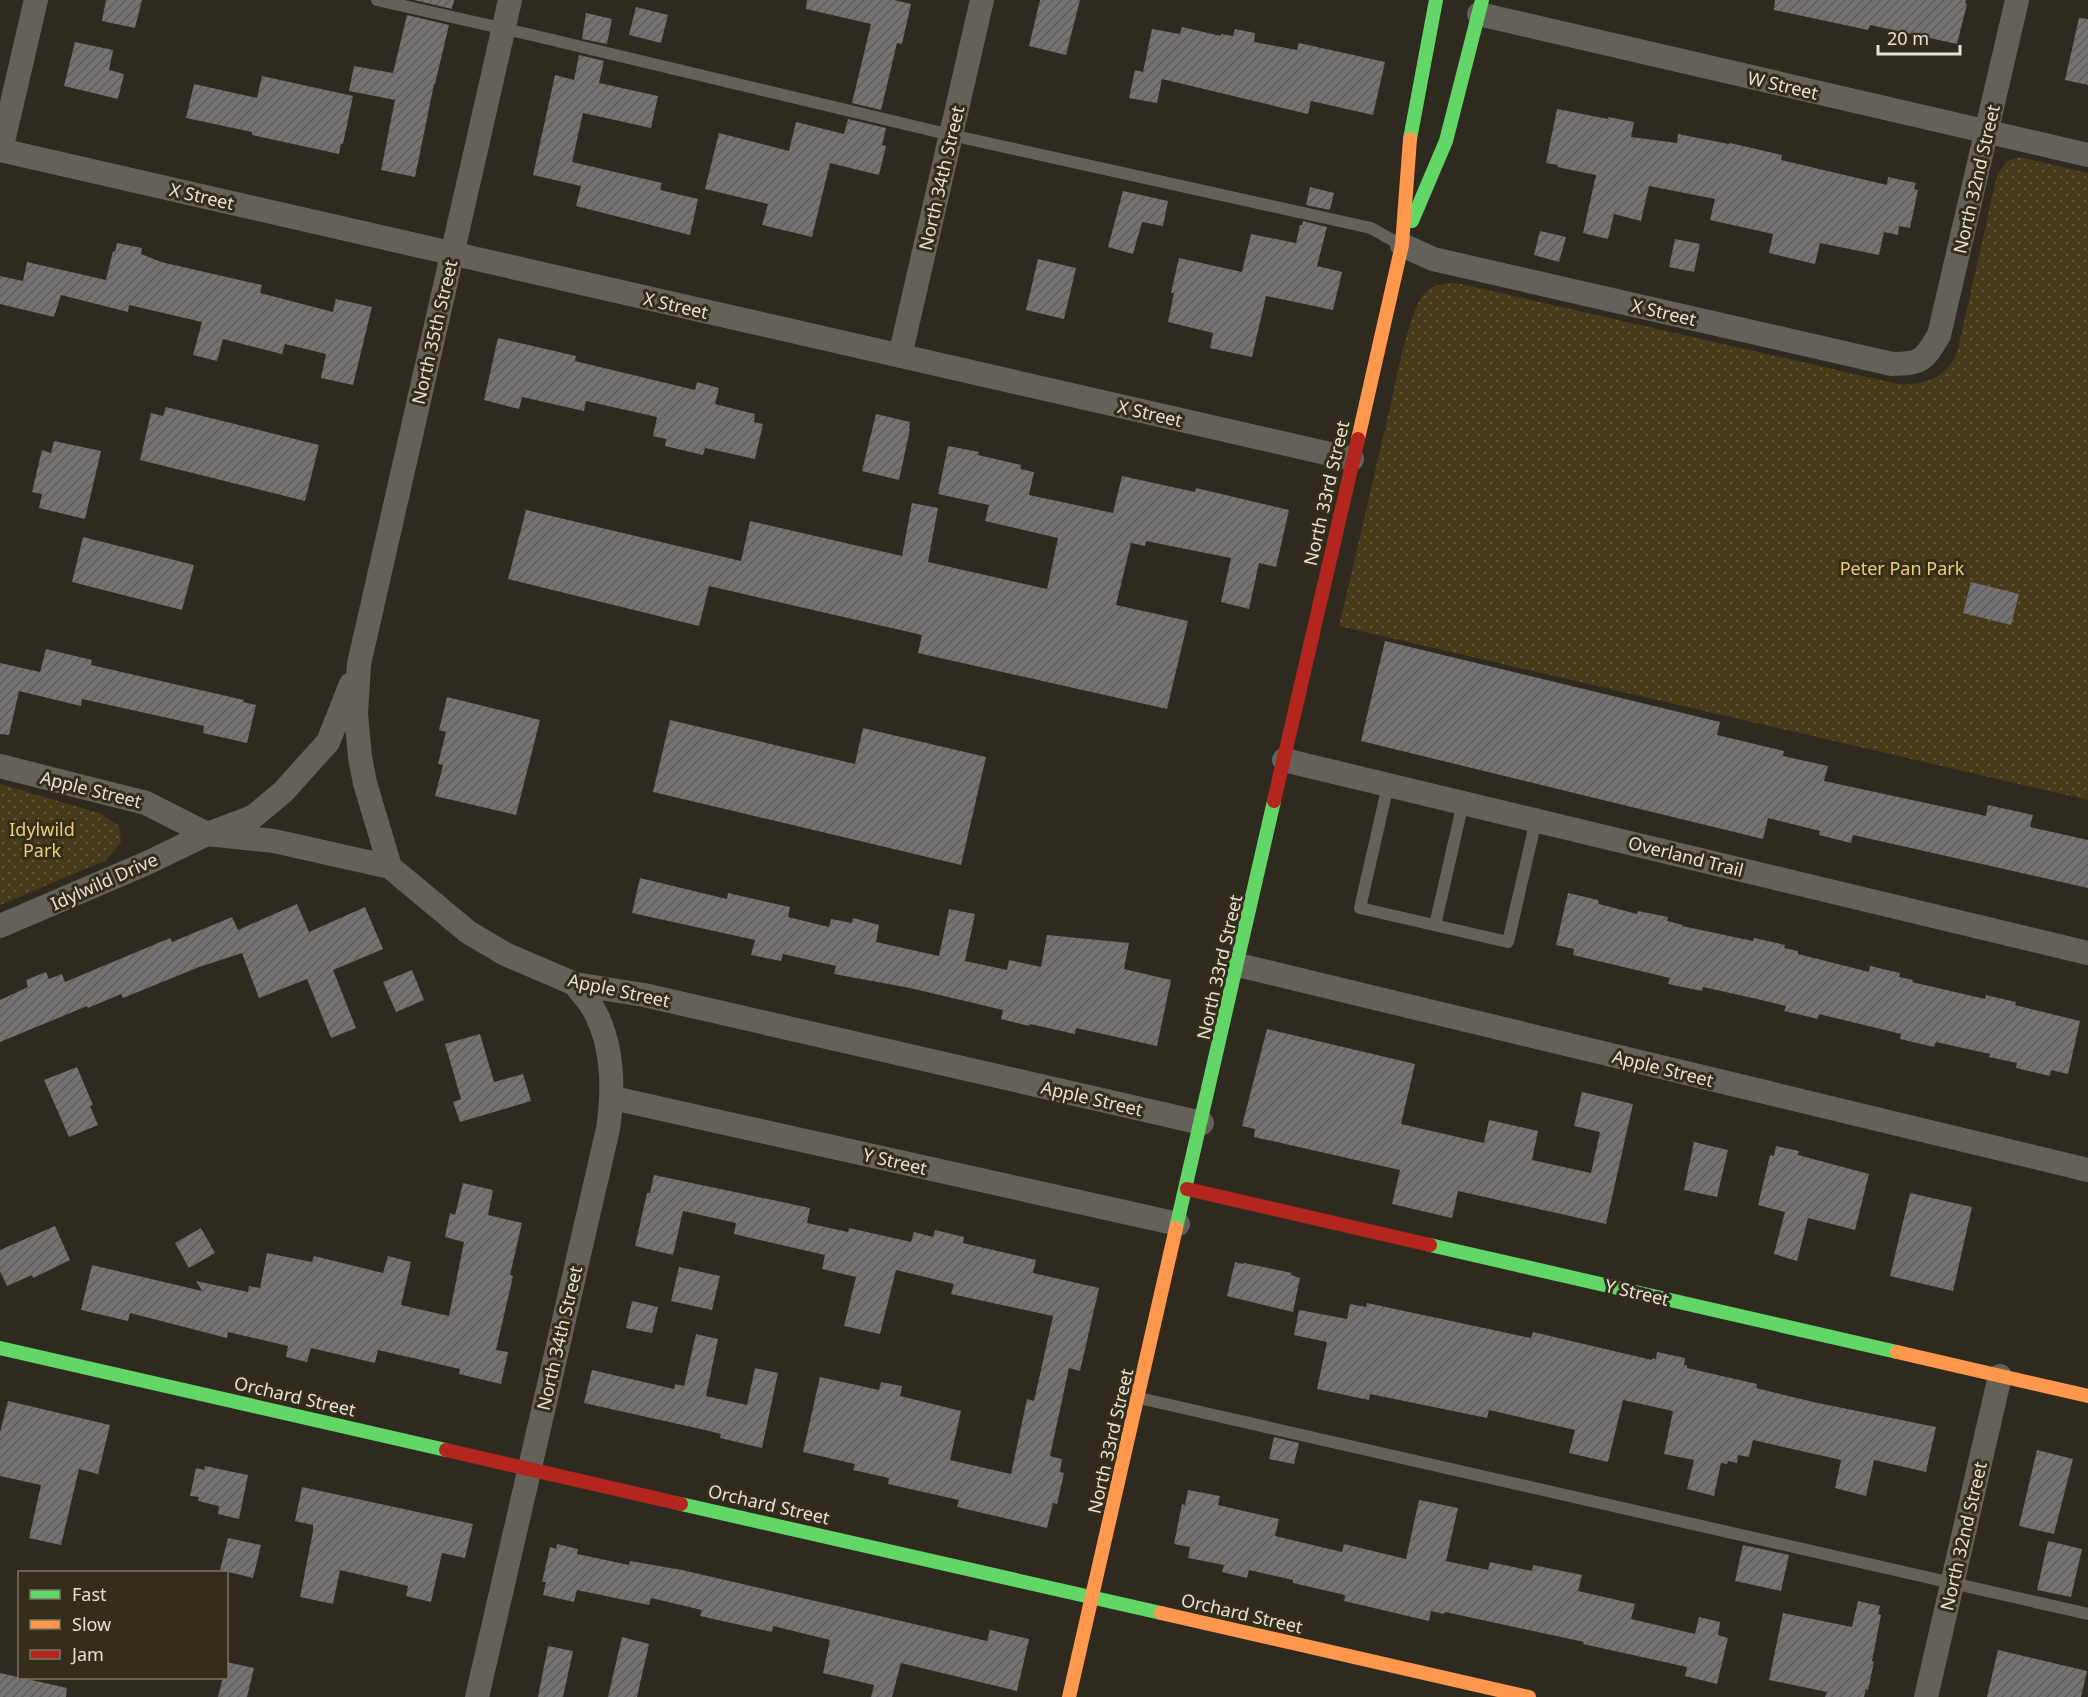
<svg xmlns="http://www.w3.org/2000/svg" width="2088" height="1697" viewBox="0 0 2088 1697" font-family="'Noto Sans',sans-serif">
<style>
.park{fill:url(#park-dots)}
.building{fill:url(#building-hatch)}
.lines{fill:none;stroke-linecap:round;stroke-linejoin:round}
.lane{stroke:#64615a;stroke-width:12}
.street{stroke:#64615a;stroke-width:24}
.fast{stroke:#63d668;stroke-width:14}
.slow{stroke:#ff974d;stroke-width:14}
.jam{stroke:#b3261e;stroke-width:14}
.labels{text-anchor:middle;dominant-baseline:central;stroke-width:6;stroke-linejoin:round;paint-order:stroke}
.street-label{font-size:18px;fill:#e6e2d6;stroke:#342d19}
.park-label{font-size:18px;fill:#eece78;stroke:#342d19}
</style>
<defs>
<pattern id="park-dots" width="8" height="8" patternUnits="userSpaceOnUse" patternTransform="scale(1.5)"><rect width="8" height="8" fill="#463a19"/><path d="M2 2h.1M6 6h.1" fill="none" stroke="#61563a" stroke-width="1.8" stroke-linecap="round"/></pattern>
<pattern id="building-hatch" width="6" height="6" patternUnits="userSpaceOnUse" patternTransform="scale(1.5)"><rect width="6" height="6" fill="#747272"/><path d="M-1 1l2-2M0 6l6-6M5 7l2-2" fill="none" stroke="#5f5d5c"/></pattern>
</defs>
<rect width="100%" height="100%" fill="#2e2a1f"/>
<path class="park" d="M 2015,158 L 2023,158 L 2088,173 L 2088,800 L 1339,626 C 1357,551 1374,475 1392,399 C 1397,375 1409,314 1423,295 C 1432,284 1447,282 1461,284 L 1898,384 C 1924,386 1946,378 1957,353 L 1997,175 L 2007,161 Z
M 0,784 L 99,813 L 119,826 L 121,842 L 106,860 L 0,905 Z"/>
<path class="building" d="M 106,0 L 142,0 L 135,28 L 102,21 Z
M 414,0 L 454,0 L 452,9 Z
M 807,0 L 894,0 L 911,4 L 902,44 L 897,43 L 881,110 L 852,103 L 871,24 L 806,9 Z
M 1040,0 L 1080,0 L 1066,55 L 1029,46 Z
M 1775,0 L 1966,0 L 1965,3 L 1967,4 L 1957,44 L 1870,25 L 1868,30 L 1774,10 Z
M 636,7 L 668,15 L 661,43 L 629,35 Z
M 586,13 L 612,19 L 607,44 L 582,39 Z
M 407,15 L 449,25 L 435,84 L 434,84 L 415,177 L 381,170 L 395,100 L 349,91 L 354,66 L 393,73 Z
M 2079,18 L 2088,19 L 2088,85 L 2065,80 Z
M 1182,27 L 1221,36 L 1221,34 L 1233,36 L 1235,29 L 1255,33 L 1254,42 L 1297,50 L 1299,43 L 1385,62 L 1373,115 L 1311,101 L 1308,114 L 1162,79 L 1157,103 L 1129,98 L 1135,70 L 1143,72 L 1152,29 L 1180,34 Z
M 75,42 L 113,50 L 109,70 L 124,74 L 118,99 L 64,86 Z
M 579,55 L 604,61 L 599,83 L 658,96 L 651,128 L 583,113 L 572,162 L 662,183 L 660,190 L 698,199 L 690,235 L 576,206 L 581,186 L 533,175 L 555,75 L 574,80 Z
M 262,76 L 353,96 L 343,144 L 341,144 L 339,154 L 252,135 L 252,132 L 186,118 L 194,84 L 257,98 Z
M 1557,109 L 1608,119 L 1608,117 L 1634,122 L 1631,137 L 1677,143 L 1678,134 L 1729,144 L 1730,143 L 1782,155 L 1781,160 L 1887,185 L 1888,177 L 1916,183 L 1914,189 L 1918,190 L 1910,228 L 1899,226 L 1898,235 L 1884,232 L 1879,255 L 1820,243 L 1815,264 L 1769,253 L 1773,234 L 1710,220 L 1715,199 L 1649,186 L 1641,221 L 1614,214 L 1608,239 L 1583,233 L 1596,175 L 1557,167 L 1558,165 L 1546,163 Z
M 848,119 L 886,128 L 882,145 L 886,146 L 879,175 L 830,163 L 812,237 L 762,225 L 768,204 L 705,189 L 719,133 L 789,151 L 796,122 L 844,134 Z
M 1310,187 L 1334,193 L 1330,210 L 1306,205 Z
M 1123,191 L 1168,201 L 1163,226 L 1142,222 L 1133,254 L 1108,247 Z
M 1303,221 L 1327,227 L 1317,266 L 1342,272 L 1333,310 L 1266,296 L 1252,357 L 1210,348 L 1213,333 L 1168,322 L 1174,293 L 1171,293 L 1179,258 L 1242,272 L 1251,234 L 1296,243 L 1300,225 L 1302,225 Z
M 1540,231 L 1566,237 L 1559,262 L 1534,255 Z
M 1675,239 L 1700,244 L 1694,272 L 1669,267 Z
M 117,243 L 142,248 L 141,254 L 161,262 L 262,285 L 260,293 L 333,312 L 336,299 L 372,307 L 353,385 L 321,378 L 326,354 L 285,344 L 282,354 L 223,339 L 217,361 L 193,355 L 202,322 L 129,305 L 128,312 L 61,295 L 54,317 L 0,304 L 0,276 L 23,281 L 27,262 L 106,280 L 113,251 L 115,252 Z
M 1038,259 L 1076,268 L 1064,319 L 1026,310 Z
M 498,338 L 576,356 L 575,361 L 695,390 L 697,382 L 719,388 L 715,404 L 755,414 L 754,422 L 763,424 L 755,459 L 705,448 L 703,455 L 665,446 L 666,439 L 653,436 L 657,417 L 586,401 L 584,411 L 522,397 L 519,409 L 484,400 Z
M 166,407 L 319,445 L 305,501 L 140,460 L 151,413 L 163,416 Z
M 876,414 L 910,422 L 909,429 L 910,429 L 899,480 L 862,471 Z
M 54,441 L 101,451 L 85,519 L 39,508 L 42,494 L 32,492 L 42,450 L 51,453 Z
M 948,446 L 979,452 L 978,455 L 1021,465 L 1020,469 L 1034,472 L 1029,495 L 1113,513 L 1122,476 L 1195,492 L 1196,488 L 1289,510 L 1276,567 L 1259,563 L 1249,609 L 1221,602 L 1231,558 L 1146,541 L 1145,546 L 1131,543 L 1116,605 L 1188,621 L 1167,709 L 918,653 L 922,635 L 709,586 L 699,626 L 508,579 L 526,510 L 741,561 L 750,521 L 902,556 L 912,503 L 938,508 L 928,562 L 1047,589 L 1058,538 L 985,521 L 989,505 L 938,494 Z
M 83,537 L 194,565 L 182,610 L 72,582 Z
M 1971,582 L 2019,594 L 2011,625 L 1963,613 Z
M 1385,641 L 1720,722 L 1717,735 L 1784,751 L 1783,756 L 1828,766 L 1824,781 L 1986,816 L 1988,805 L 2033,815 L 2030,827 L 2088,840 L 2088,888 L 1853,835 L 1851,843 L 1819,835 L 1820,831 L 1768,818 L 1763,839 L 1361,741 Z
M 46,649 L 92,660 L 91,665 L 244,700 L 243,702 L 256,705 L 247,743 L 203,733 L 204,726 L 150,714 L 82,699 L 81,706 L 19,691 L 9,735 L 0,734 L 0,663 L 40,672 Z
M 447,697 L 540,720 L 516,815 L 435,796 L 443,765 L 438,764 L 446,732 L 439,730 Z
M 670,720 L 855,764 L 863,728 L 986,757 L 961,865 L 653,792 Z
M 640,878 L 727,899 L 728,893 L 790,907 L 788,917 L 829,927 L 831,919 L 852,923 L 853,918 L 879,925 L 876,942 L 939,956 L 949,909 L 975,914 L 965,961 L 1007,970 L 1009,960 L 1041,967 L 1047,935 L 1129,943 L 1124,969 L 1171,980 L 1157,1046 L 1076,1028 L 1075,1034 L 1030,1024 L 1029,1026 L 1001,1019 L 1003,1010 L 910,988 L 834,974 L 836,966 L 783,954 L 781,961 L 751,955 L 755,940 L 632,913 Z
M 1568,893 L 1598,900 L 1599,904 L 1637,914 L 1638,911 L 1668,917 L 1667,921 L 1683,925 L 1682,926 L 1753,941 L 1754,938 L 1785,945 L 1784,948 L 1798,951 L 1798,954 L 1869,972 L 1870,966 L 1900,973 L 1899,977 L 1913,980 L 1912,982 L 1985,999 L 1986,995 L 2016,1002 L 2015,1005 L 2080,1021 L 2068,1074 L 2051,1070 L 2050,1076 L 2016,1068 L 2017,1063 L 1989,1057 L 1990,1054 L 1936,1042 L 1934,1047 L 1900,1039 L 1901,1034 L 1819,1014 L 1818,1019 L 1784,1011 L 1786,1006 L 1757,999 L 1703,987 L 1702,991 L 1668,984 L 1670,978 L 1573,955 L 1574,949 L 1556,945 Z
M 297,904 L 309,932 L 365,907 L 383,949 L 333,970 L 356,1028 L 331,1038 L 307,979 L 259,998 L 242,953 L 199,967 L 123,998 L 121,994 L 88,1008 L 87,1006 L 0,1042 L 0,1000 L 28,987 L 26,980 L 46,972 L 49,979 L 62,974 L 65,982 L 170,938 L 172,942 L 232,917 L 238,930 Z
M 412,970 L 424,1000 L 396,1012 L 383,982 Z
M 1267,1029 L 1415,1064 L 1401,1124 L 1484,1143 L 1489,1120 L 1538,1131 L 1532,1160 L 1591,1173 L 1600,1132 L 1574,1126 L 1582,1092 L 1633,1104 L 1606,1224 L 1458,1191 L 1452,1218 L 1392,1204 L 1400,1170 L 1254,1137 L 1255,1129 L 1242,1126 Z
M 480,1034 L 494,1082 L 523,1074 L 531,1101 L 460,1122 L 453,1102 L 461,1099 L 445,1044 Z
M 77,1067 L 93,1105 L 90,1106 L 98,1125 L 69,1137 L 44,1080 Z
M 1694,1142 L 1728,1150 L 1717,1197 L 1684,1190 Z
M 1776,1146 L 1799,1151 L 1798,1155 L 1869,1174 L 1855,1230 L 1808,1218 L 1797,1261 L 1774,1254 L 1785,1212 L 1758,1205 L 1770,1155 L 1774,1156 Z
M 654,1175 L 810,1208 L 807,1223 L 848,1232 L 849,1228 L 911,1242 L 914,1232 L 933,1237 L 935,1230 L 964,1237 L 963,1243 L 1036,1260 L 1033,1273 L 1099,1288 L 1080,1371 L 1069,1368 L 1050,1456 L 1062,1459 L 1060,1472 L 1064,1473 L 1057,1504 L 1053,1503 L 1047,1528 L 957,1507 L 959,1500 L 888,1484 L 889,1478 L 853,1470 L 855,1464 L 803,1452 L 820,1377 L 879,1390 L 881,1382 L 902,1386 L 900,1396 L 961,1411 L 950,1460 L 1011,1474 L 1027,1399 L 1034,1401 L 1053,1316 L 951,1294 L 954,1284 L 896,1270 L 880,1334 L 844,1326 L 856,1277 L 822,1269 L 825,1255 L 734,1234 L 736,1223 L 683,1211 L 673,1255 L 635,1246 L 647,1193 L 650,1193 Z
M 463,1183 L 493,1190 L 488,1215 L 522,1223 L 510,1275 L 513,1276 L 496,1350 L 508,1352 L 501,1384 L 459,1374 L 460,1369 L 378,1350 L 375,1363 L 311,1348 L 307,1362 L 286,1357 L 288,1346 L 228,1332 L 227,1338 L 130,1313 L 128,1321 L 81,1310 L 92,1265 L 202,1291 L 196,1281 L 248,1292 L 249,1286 L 260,1288 L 267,1253 L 312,1262 L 314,1256 L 383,1273 L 388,1256 L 411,1262 L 401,1305 L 449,1316 L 464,1242 L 445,1237 L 450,1213 L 455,1215 Z
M 1910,1193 L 1972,1207 L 1953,1291 L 1890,1276 Z
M 55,1226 L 70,1260 L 33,1278 L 32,1275 L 7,1286 L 0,1271 L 0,1250 Z
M 201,1228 L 215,1253 L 189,1268 L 175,1243 Z
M 1235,1262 L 1243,1264 L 1244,1263 L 1292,1273 L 1291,1275 L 1300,1278 L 1293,1312 L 1227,1296 Z
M 679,1267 L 720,1276 L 712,1310 L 671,1301 Z
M 632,1301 L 658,1307 L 652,1333 L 626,1328 Z
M 1367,1303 L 1531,1338 L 1533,1332 L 1652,1360 L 1652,1358 L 1656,1359 L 1657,1352 L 1685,1358 L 1684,1365 L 1687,1365 L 1687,1368 L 1757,1384 L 1756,1388 L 1813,1402 L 1936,1427 L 1926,1472 L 1874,1460 L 1866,1496 L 1835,1488 L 1841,1460 L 1753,1440 L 1749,1457 L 1738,1455 L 1737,1463 L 1728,1461 L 1727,1464 L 1721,1463 L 1714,1496 L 1687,1489 L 1694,1460 L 1664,1454 L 1673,1411 L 1623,1400 L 1608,1462 L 1569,1453 L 1575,1430 L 1489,1410 L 1487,1418 L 1370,1394 L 1369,1400 L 1317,1389 L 1327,1342 L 1294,1335 L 1299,1310 L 1347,1319 L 1350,1304 L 1366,1307 Z
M 696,1334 L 718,1339 L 706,1396 L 747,1405 L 755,1368 L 778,1373 L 762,1448 L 720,1438 L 721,1434 L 705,1430 L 584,1403 L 592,1370 L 674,1389 L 675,1384 L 684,1386 Z
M 8,1401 L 110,1425 L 98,1474 L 79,1469 L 61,1545 L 29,1538 L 41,1485 L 0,1476 L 0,1432 Z
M 1274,1437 L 1299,1443 L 1294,1464 L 1269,1459 Z
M 2037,1450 L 2073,1459 L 2054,1534 L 2019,1526 Z
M 205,1466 L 248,1475 L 239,1519 L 218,1514 L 219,1506 L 198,1501 L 199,1497 L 190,1496 L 196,1468 L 204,1470 Z
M 302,1487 L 473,1524 L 465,1558 L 442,1553 L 431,1602 L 406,1596 L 408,1586 L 340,1570 L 333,1604 L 300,1597 L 313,1531 L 313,1525 L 295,1521 Z
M 1188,1490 L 1220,1496 L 1218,1505 L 1279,1519 L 1275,1536 L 1342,1552 L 1344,1544 L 1406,1559 L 1419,1500 L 1458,1508 L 1446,1561 L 1488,1570 L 1490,1562 L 1532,1571 L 1533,1565 L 1582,1575 L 1578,1591 L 1635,1604 L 1631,1619 L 1695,1634 L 1699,1617 L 1720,1622 L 1718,1635 L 1728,1638 L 1717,1684 L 1685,1676 L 1687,1667 L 1583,1644 L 1584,1642 L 1445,1612 L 1444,1614 L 1431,1611 L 1429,1621 L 1344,1601 L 1345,1595 L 1293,1583 L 1293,1580 L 1249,1570 L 1247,1578 L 1222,1572 L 1224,1565 L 1188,1558 L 1190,1547 L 1174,1544 L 1182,1504 L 1185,1505 Z
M 228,1538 L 261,1545 L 253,1578 L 220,1570 Z
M 2048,1541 L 2082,1549 L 2071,1597 L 2037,1590 Z
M 557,1544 L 578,1549 L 577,1554 L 629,1565 L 630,1561 L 682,1570 L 987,1641 L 990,1630 L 1029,1639 L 1017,1691 L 901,1663 L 892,1697 L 871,1697 L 874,1685 L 823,1673 L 830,1640 L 773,1626 L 772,1632 L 700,1616 L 702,1610 L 651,1598 L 649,1605 L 577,1590 L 574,1602 L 543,1595 L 546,1582 L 542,1582 L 550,1547 L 556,1549 Z
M 1743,1545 L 1789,1555 L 1781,1591 L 1735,1581 Z
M 1858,1601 L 1880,1606 L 1878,1614 L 1881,1615 L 1872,1661 L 1874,1662 L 1868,1690 L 1866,1689 L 1864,1697 L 1825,1697 L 1827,1692 L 1769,1680 L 1783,1613 L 1852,1627 Z
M 622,1637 L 649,1644 L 637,1697 L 608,1697 Z
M 548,1646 L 573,1651 L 563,1697 L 538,1697 Z
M 1998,1650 L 2087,1671 L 2081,1697 L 1987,1697 Z
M 226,1662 L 254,1668 L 247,1697 L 218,1697 L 223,1677 L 226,1677 Z
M 0,1673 L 67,1688 L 66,1697 L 0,1697 Z"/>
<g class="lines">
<path class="lane" d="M 377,0 L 536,36 L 951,135 L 1371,228 L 1401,245
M 1388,785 L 1360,908 L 1508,942 L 1536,820
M 1435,925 L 1463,803
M 1139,1398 L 2088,1614"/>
<path class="street" d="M 1479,14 L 2088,155
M 0,150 L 1352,459
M 1,150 L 36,0
M 1402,245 L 1433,259 L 1892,364 C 1922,364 1924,360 1939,335 L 2017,0
M 900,356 L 982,0
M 1284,760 L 2088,953
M 0,766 L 146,803 L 207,834 L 274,841 L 390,867 L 468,932 L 505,954 L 575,984 L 644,995 L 1202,1123
M 390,867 L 365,783 L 360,757 L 356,714 L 359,664 L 510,0
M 0,926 L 147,863 L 207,834 L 253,817 L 283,792 L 328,742 L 351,684
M 1238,965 L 2088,1170
M 613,1098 L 1178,1224
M 477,1697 L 608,1129 C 614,1089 614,1047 594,1010 C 589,1001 581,993 575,984
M 1926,1697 L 2000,1376"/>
<path class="fast" d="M 1410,139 L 1436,0
M 1412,221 L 1446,141 L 1482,0
M 1176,1228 L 1274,801
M 1430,1245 L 1897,1352
M 0,1348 L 446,1450
M 681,1504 L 1161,1613"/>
<path class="slow" d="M 1358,439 L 1402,245 L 1410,139
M 1897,1352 L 2088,1396
M 1161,1613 L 1529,1697
M 1069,1697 L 1176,1228"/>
<path class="jam" d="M 1274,801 L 1358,439
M 1187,1189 L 1430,1245
M 446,1450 L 681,1504"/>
</g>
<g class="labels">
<g class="street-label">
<text transform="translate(1783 85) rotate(13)">W Street</text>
<text transform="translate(941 178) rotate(-77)">North 34th Street</text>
<text transform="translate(1976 179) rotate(-77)">North 32nd Street</text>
<text transform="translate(202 196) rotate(13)">X Street</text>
<text transform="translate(676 305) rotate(13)">X Street</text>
<text transform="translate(1664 312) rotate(13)">X Street</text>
<text transform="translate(434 332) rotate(-77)">North 35th Street</text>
<text transform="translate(1150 413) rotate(13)">X Street</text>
<text transform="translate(1326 493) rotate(-77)">North 33rd Street</text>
<text transform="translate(91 789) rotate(14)">Apple Street</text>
<text transform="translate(1686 856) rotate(14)">Overland Trail</text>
<text transform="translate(104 881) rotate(-24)">Idylwild Drive</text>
<text transform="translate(1219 967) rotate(-77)">North 33rd Street</text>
<text transform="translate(619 990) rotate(12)">Apple Street</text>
<text transform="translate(1663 1068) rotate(14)">Apple Street</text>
<text transform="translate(1092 1098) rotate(13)">Apple Street</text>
<text transform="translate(895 1161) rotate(13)">Y Street</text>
<text transform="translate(1637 1292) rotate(13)">Y Street</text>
<text transform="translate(559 1338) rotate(-77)">North 34th Street</text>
<text transform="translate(295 1396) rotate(13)">Orchard Street</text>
<text transform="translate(1110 1441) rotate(-77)">North 33rd Street</text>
<text transform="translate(769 1504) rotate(13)">Orchard Street</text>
<text transform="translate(1963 1536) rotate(-77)">North 32nd Street</text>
<text transform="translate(1242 1613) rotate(13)">Orchard Street</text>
</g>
<g class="park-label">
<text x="1902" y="568">Peter Pan Park</text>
<text x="42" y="829">Idylwild<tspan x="42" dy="21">Park</tspan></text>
</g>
</g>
<rect x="18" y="1571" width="210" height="108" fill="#342d19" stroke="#7b7565" stroke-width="1.5"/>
<rect x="30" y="1590" width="30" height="9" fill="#63d668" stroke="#7b7565" stroke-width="1.5"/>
<text x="72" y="1601" font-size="18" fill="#e6e2d6">Fast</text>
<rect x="30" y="1620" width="30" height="9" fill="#ff974d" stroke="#7b7565" stroke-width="1.5"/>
<text x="72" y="1631" font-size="18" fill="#e6e2d6">Slow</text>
<rect x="30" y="1650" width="30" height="9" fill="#b3261e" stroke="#7b7565" stroke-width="1.5"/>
<text x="72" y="1661" font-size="18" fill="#e6e2d6">Jam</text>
<path d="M1878 45v9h82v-9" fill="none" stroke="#e6e2d6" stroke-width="3"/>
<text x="1887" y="45" font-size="18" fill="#e6e2d6" stroke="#342d19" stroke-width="4.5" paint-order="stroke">20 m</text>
</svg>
